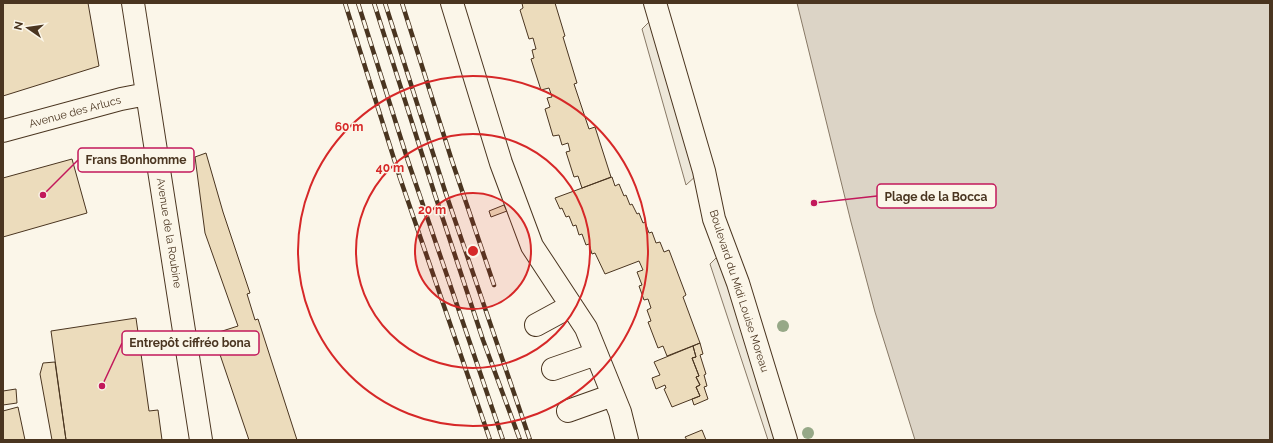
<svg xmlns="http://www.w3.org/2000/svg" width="1273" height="443" viewBox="0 0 1273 443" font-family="Raleway,sans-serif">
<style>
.parking{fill:#ede7d9;stroke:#887966}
.water{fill:#dcd4c6;stroke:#887966}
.building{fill:#ecdcbc;stroke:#4a3520}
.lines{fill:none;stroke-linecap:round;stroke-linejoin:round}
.minor-casing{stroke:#4a3520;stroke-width:24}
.major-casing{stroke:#4a3520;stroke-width:24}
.minor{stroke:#fbf6e9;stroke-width:22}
.major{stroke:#fbf6e9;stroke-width:22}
.rail-casing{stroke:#4a3520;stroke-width:4.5}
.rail{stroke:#fbf6e9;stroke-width:3;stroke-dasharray:9;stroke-linecap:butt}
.tree{fill:#96a887}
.ring{fill:none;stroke:#d62828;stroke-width:2}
.labels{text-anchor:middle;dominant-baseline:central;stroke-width:3;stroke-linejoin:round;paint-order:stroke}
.street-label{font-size:11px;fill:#4a3520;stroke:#fbf6e9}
.centre{fill:#d62828;stroke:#fbf6e9;stroke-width:2}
.ring-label{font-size:12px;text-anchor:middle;font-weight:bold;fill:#d62828;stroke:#fbf6e9;stroke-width:3;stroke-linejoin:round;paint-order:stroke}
.leader{fill:none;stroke:#c2185b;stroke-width:1.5}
.callout-dot{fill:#c2185b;stroke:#fbf6e9;stroke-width:1.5}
.callout{fill:#fbf6e9;stroke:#c2185b;stroke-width:1.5}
.callout-label{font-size:12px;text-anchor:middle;font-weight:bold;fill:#4a3520}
</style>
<rect width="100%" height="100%" fill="#fbf6e9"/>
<path class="parking" d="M 654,17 L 698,174 L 686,185 L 642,29 Z
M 721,253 L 779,440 L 768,440 L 710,264 Z"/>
<path class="water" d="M 797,3 L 1270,3 L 1270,440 L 915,440 L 875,312 L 851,222 Z"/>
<path class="building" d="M 3,3 L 88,3 L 99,66 L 3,96 Z
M 522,3 L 555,3 L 565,36 L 563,37 L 577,83 L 574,84 L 589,129 L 595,127 L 611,177 L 582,188 L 578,176 L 574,177 L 566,152 L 570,151 L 568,143 L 562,145 L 559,135 L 553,136 L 545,109 L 550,107 L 547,98 L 552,97 L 549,88 L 541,90 L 531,59 L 534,58 L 532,50 L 536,49 L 533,38 L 529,39 L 520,10 L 523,8 Z
M 206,153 L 223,212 L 250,293 L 247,294 L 255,320 L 258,319 L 297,440 L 249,440 L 213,334 L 238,326 L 205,233 L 195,157 Z
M 72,159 L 87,213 L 3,237 L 3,178 Z
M 612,177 L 615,186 L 619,184 L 624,196 L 626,195 L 630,205 L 632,204 L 637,214 L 639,213 L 643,223 L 645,222 L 649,233 L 652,232 L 656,243 L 660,242 L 664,252 L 669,250 L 686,295 L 683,297 L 700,343 L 667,356 L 663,346 L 658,348 L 648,322 L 651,321 L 647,310 L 651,308 L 648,299 L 644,300 L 639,286 L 642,285 L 637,272 L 643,270 L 639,261 L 605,274 L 595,253 L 592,254 L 589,244 L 586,245 L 582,234 L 579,235 L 576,225 L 573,226 L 569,216 L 566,217 L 562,208 L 560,209 L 555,198 Z
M 504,205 L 507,211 L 491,217 L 489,211 Z
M 136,318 L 149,411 L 158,410 L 162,440 L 66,440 L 51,331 Z
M 700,343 L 703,354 L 700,355 L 706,374 L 704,375 L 707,386 L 704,387 L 708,399 L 694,405 L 692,399 L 700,396 L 696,387 L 700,385 L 696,377 L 699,376 L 692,358 L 696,357 L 693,346 Z
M 693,346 L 696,357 L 692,358 L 699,376 L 696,377 L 700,385 L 696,387 L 700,396 L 672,407 L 664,389 L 666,388 L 665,385 L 656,389 L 652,378 L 660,375 L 654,362 Z
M 55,362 L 66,440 L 52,440 L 40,374 L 43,363 Z
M 16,389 L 17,403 L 3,405 L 3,391 Z
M 18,407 L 25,440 L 3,440 L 3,411 Z
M 702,430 L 706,440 L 687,440 L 685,437 Z"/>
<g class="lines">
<g class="minor-casing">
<path id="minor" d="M 133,3 L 201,440
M 452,3 L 501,163 L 532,246 L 586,328 L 620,412 L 627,440
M 3,131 L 121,99 L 147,94
M 536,325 L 571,306
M 553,369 L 596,354
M 568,411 L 613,395"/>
</g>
<g class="major-casing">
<path id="major" d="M 655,3 L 704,171 L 714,219 L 738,283 L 786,440"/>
</g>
<use href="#minor" class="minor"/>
<use href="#major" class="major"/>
<g class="rail-casing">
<path id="rail" d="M 345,3 L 400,178 L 490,440
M 358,3 L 408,161 L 503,440
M 374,3 L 435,195 L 483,340 L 520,440
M 385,3 L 445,191 L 530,440
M 402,3 L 452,161 L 494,285"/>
</g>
<use href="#rail" class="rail"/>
</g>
<g class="tree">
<circle cx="783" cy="326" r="6"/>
<circle cx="808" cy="433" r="6"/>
</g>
<circle cx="473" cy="251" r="58" fill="#d62828" fill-opacity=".12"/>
<g class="ring">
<circle cx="473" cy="251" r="58"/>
<circle cx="473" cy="251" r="117"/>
<circle cx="473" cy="251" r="175"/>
</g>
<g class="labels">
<g class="street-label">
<text transform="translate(75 112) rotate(-15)">Avenue des Arlucs</text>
<text transform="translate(169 233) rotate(81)">Avenue de la Roubine</text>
<text transform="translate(739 291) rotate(72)">Boulevard du Midi Louise Moreau</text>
</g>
</g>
<circle cx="473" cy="251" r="6" class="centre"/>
<g class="ring-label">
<text x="349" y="131">60 m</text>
<text x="390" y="172">40 m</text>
<text x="432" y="214">20 m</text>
</g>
<path class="leader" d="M43 195L78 160M814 203L877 196M102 386L122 343"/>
<g class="callout-dot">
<circle cx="43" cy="195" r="4"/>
<circle cx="814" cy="203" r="4"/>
<circle cx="102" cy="386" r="4"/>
</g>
<g class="callout">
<rect x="78" y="148" width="116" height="24" rx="4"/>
<rect x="877" y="184" width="119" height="24" rx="4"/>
<rect x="122" y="331" width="137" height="24" rx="4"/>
</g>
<g class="callout-label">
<text x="136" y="164">Frans Bonhomme</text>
<text x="936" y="201">Plage de la Bocca</text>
<text x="190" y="347">Entrepôt ciffréo bona</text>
</g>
<rect width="1273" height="443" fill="none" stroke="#4a3520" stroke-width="8"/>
<g transform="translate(28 28) rotate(283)" stroke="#fbf6e9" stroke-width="3" paint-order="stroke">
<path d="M0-3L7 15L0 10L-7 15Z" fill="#4a3520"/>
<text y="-6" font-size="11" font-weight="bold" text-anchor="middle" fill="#4a3520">N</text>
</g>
</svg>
